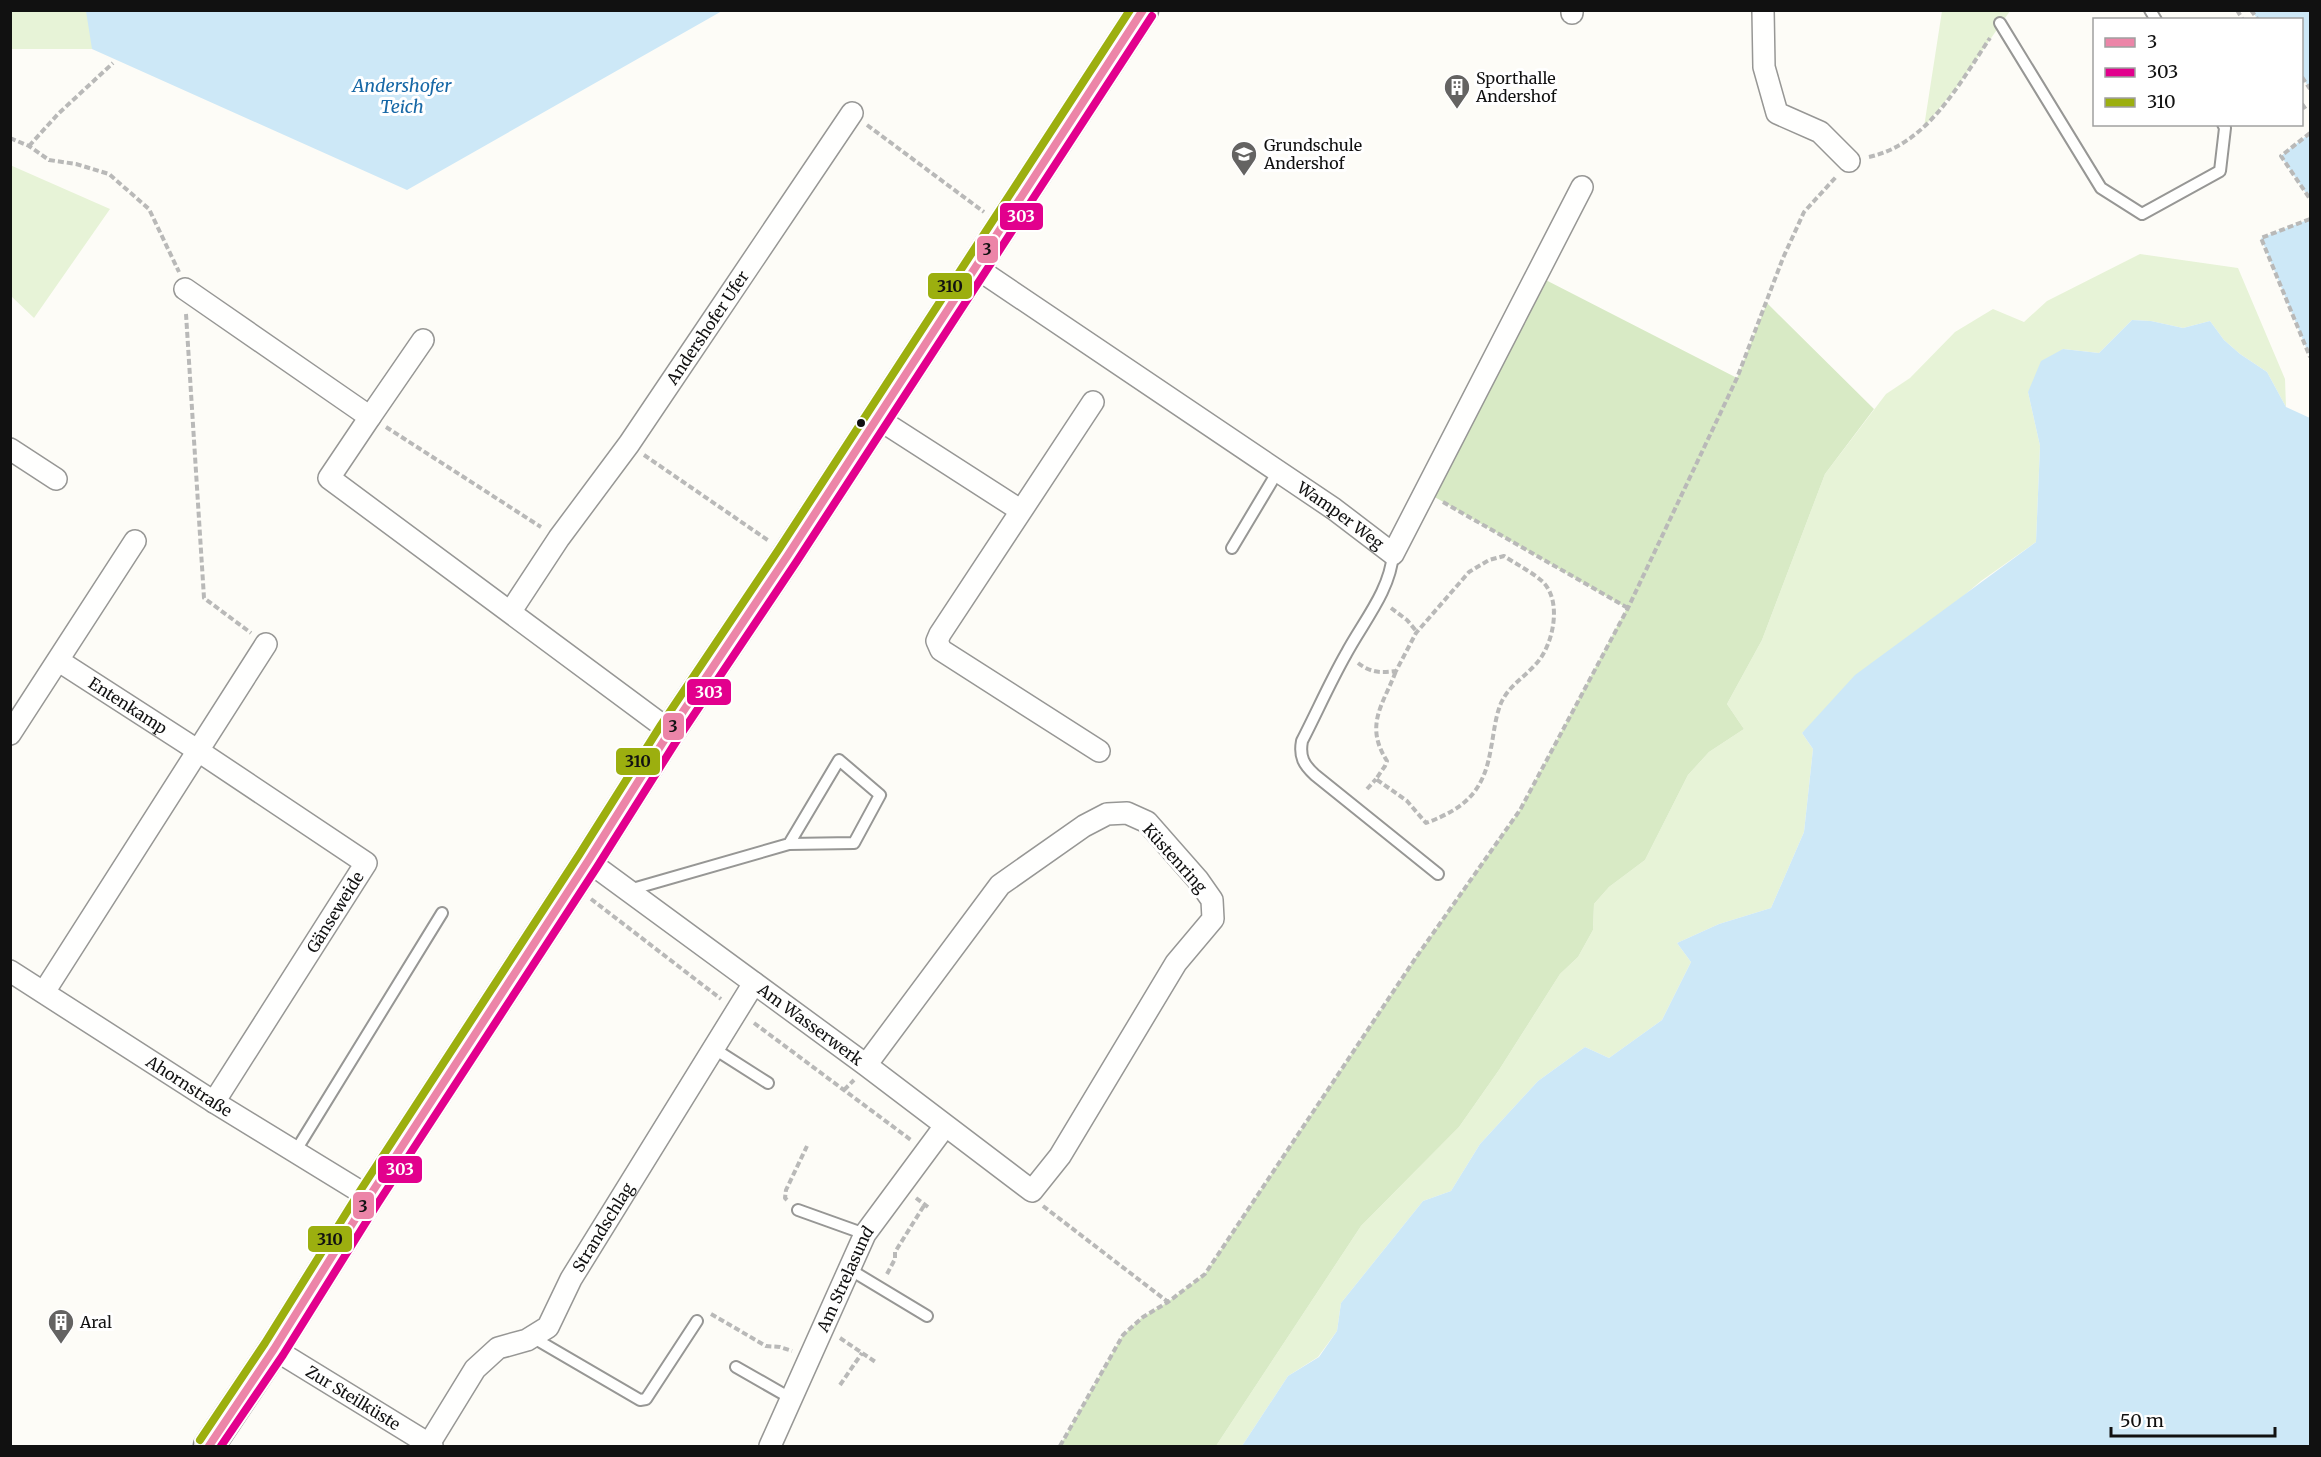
<svg xmlns="http://www.w3.org/2000/svg" width="2321" height="1457" viewBox="0 0 2321 1457" font-family="Merriweather,serif">
<style>
.green{fill:#e7f3d7}
.forest{fill:#d8eac5}
.water{fill:#cde8f7}
.lines{fill:none;stroke-linecap:round;stroke-linejoin:round}
.service-casing{stroke:#979795;stroke-width:14}
.minor-casing{stroke:#979795;stroke-width:24}
.secondary-casing{stroke:#8e8d8b;stroke-width:33}
.path{stroke:#b9b9b8;stroke-width:4;stroke-dasharray:6 3;stroke-linecap:butt}
.service{stroke:#fffffe;stroke-width:10}
.minor{stroke:#fffffe;stroke-width:21}
.secondary{stroke:#f6f4eb;stroke-width:30}
.bus-1-casing{stroke:#fff;stroke-width:12}
.bus-2-casing{stroke:#fff;stroke-width:12}
.bus-3-casing{stroke:#fff;stroke-width:12}
.bus-1{stroke:#ec85a8;stroke-width:8}
.bus-2{stroke:#e2008d;stroke-width:8}
.bus-3{stroke:#9caf0f;stroke-width:8}
.bus-dot{fill:#111;stroke:#fff;stroke-width:2}
.labels{text-anchor:middle;dominant-baseline:central;stroke-width:6;stroke-linejoin:round;paint-order:stroke}
.poi-label{font-size:16px;fill:#111;stroke:#fff;text-anchor:start}
.street-label{font-size:16px;fill:#111;stroke:#fff}
.water-label{font-size:18px;font-style:italic;fill:#1768a6;stroke:#fff}
.line-badge{stroke:#fff;stroke-width:2}
.badge-label{font-size:16px;text-anchor:middle;font-weight:bold;fill:#fff}
.pale-badge-label{font-size:16px;text-anchor:middle;font-weight:bold;fill:#111}
</style>
<rect width="100%" height="100%" fill="#fdfcf7"/>
<path class="green" d="M 11,11 L 101,11 L 92,49 L 11,49 Z
M 1942,11 L 2010,11 L 1959,84 L 1924,127 Z
M 10,165 L 110,209 L 34,318 L 11,296 Z
M 2140,254 L 2238,268 L 2285,379 L 2286,407 L 2267,372 L 2240,354 L 2224,340 L 2210,321 L 2183,328 L 2151,321 L 2132,320 L 2099,353 L 2063,349 L 2028,392 L 2040,446 L 2036,542 L 1981,581 L 1802,733 L 1813,749 L 1804,832 L 1771,908 L 1719,924 L 1677,943 L 1691,962 L 1662,1020 L 1609,1058 L 1585,1047 L 1538,1081 L 1480,1144 L 1451,1191 L 1423,1201 L 1341,1303 L 1337,1331 L 1318,1357 L 1288,1376 L 1242,1446 L 1216,1446 L 1361,1226 L 1459,1127 L 1499,1070 L 1560,974 L 1578,957 L 1593,930 L 1594,904 L 1609,887 L 1645,860 L 1688,775 L 1709,752 L 1744,729 L 1727,704 L 1762,640 L 1825,474 L 1886,394 L 1910,378 L 1955,332 L 1993,309 L 2024,322 L 2047,301 Z"/>
<path class="forest" d="M 1536,275 L 1737,378 L 1767,303 L 1874,409 L 1825,474 L 1762,640 L 1727,704 L 1744,729 L 1709,752 L 1688,775 L 1645,860 L 1609,887 L 1594,904 L 1593,930 L 1578,957 L 1560,974 L 1499,1070 L 1459,1127 L 1361,1226 L 1216,1446 L 1060,1446 L 1123,1335 L 1143,1317 L 1168,1302 L 1205,1274 L 1417,956 L 1520,810 L 1627,608 L 1426,492 Z"/>
<path class="water" d="M 86,11 L 86,10 L 722,11 L 407,190 L 92,49 Z
M 2251,11 L 2310,11 L 2310,89 L 2302,77 L 2302,20 L 2258,19 Z
M 2310,133 L 2310,199 L 2281,156 Z
M 2310,219 L 2310,357 L 2261,238 Z
M 2132,320 L 2151,321 L 2183,328 L 2210,321 L 2224,340 L 2240,354 L 2267,372 L 2286,407 L 2310,418 L 2310,1446 L 1242,1446 L 1288,1376 L 1319,1357 L 1337,1331 L 1341,1303 L 1423,1201 L 1451,1191 L 1480,1144 L 1538,1081 L 1585,1047 L 1609,1058 L 1662,1020 L 1691,962 L 1677,943 L 1719,924 L 1771,908 L 1804,832 L 1813,749 L 1802,733 L 1855,675 L 2036,542 L 2040,446 L 2028,392 L 2041,361 L 2063,349 L 2099,353 Z"/>
<g class="lines">
<g class="service-casing">
<path id="service" d="M 2150,10 L 2156,20
M 2000,23 L 2101,188 L 2142,214 L 2220,171 L 2225,128 L 2223,124
M 1232,548 L 1278,471
M 1393,554 C 1390,591 1363,622 1346,654 C 1330,682 1317,712 1302,741 C 1299,757 1304,765 1315,775 L 1438,874
M 629,890 L 789,844 L 839,760 L 880,795 L 854,843 L 789,844
M 713,1048 L 768,1083
M 295,1152 L 442,913
M 798,1210 L 865,1234
M 849,1269 L 927,1316
M 532,1337 L 640,1400 L 646,1399 L 697,1321
M 736,1367 L 792,1399"/>
</g>
<g class="minor-casing">
<g id="minor">
<path d="M 1572,10 L 1572,13"/>
<path d="M 1763,10 L 1764,67 L 1777,113 L 1820,132 L 1849,161"/>
<path id="s1" d="M 975,267 L 1334,509 L 1393,554 L 1582,187"/>
<path d="M 185,289 L 370,417 L 329,478 L 670,731"/>
<path d="M 1093,402 L 940,634 L 937,641 L 941,650 L 1099,751"/>
<path d="M 370,417 L 423,340"/>
<path d="M 877,418 L 1020,510"/>
<path d="M 10,449 L 56,479"/>
<path id="s2" d="M 511,611 L 559,538 L 629,444 L 852,113"/>
<path id="s3" d="M 59,661 L 197,750 L 366,863 L 214,1102"/>
<path d="M 10,734 L 135,541"/>
<path id="s4" d="M 588,861 L 866,1065 L 1032,1191 L 1060,1156 L 1176,963 L 1213,919 L 1212,900 L 1198,880 L 1147,822 L 1127,813 L 1107,814 L 1084,826 L 1000,885 L 866,1065"/>
<path id="s5" d="M 10,971 L 214,1102 L 369,1197"/>
<path d="M 44,992 L 266,644"/>
<path id="s6" d="M 274,1349 L 432,1446"/>
<path id="s7" d="M 429,1444 L 475,1369 L 498,1348 L 527,1340 L 548,1327 L 571,1279 L 754,983"/>
<path id="s8" d="M 770,1446 L 865,1234 L 945,1126"/>
</g>
</g>
<g class="secondary-casing">
<path id="secondary" d="M 209,1446 L 274,1349 L 369,1197 L 588,861 L 670,731 L 788,555 L 1143,10"/>
</g>
<path class="path" d="M 2237,10 L 2243,20
M 2251,10 L 2258,20
M 2302,77 L 2310,89
M 2302,104 L 2307,111
M 867,125 L 984,212
M 2310,133 L 2281,156 L 2310,199
M 10,138 L 29,146 L 49,160 L 76,164 L 109,174 L 149,209 L 179,272
M 29,146 L 58,114 L 113,63
M 1869,157 C 1928,144 1959,84 1990,38
M 2310,219 L 2261,238 L 2310,357
M 186,314 L 204,598 L 251,633
M 386,427 L 541,527
M 644,455 L 769,541
M 1443,502 L 1628,608
M 1391,608 L 1407,620 L 1417,632
M 1358,663 C 1371,673 1381,673 1396,671 L 1416,633 L 1469,572 L 1489,560 L 1504,556 C 1516,564 1532,572 1543,582 C 1563,602 1553,648 1534,666 C 1522,679 1509,686 1501,703 C 1495,718 1494,733 1491,748 C 1484,791 1466,808 1426,823 L 1407,801 L 1376,779 L 1385,766 L 1387,761 C 1364,725 1383,705 1396,671
M 1367,789 L 1376,779
M 591,899 L 721,999
M 754,1023 L 911,1140
M 844,1090 L 854,1080
M 916,1198 L 928,1207
M 787,1200 L 785,1198 L 786,1190 L 807,1146
M 1043,1206 L 1168,1302
M 887,1274 L 895,1259 L 895,1252 L 925,1204
M 711,1314 L 766,1346 L 780,1347 L 792,1351
M 840,1338 L 877,1363
M 840,1385 L 862,1353
M 1060,1446 L 1123,1335 L 1143,1317 L 1168,1302 L 1205,1274 L 1417,956 L 1520,810 L 1628,608 L 1737,378 L 1783,258 L 1804,212 L 1836,177"/>
<use href="#service" class="service"/>
<use href="#minor" class="minor"/>
<use href="#secondary" class="secondary"/>
<g class="bus-1-casing">
<path id="bus-1" d="M 209,1446 L 274,1349 L 369,1197 L 588,861 L 670,731 L 788,555 L 1143,10"/>
</g>
<g class="bus-2-casing">
<path id="bus-2" d="M 221,1446 L 283,1355 L 378,1203 L 597,867 L 679,737 L 797,561 L 1152,16"/>
</g>
<g class="bus-3-casing">
<path id="bus-3" d="M 200,1440 L 265,1343 L 360,1191 L 579,855 L 661,725 L 779,549 L 1130,10"/>
</g>
<use href="#bus-1" class="bus-1"/>
<use href="#bus-2" class="bus-2"/>
<use href="#bus-3" class="bus-3"/>
</g>
<defs>
<g id="building-pin" transform="scale(1.35)"><path d="M0 17L-7.5 6A9.5 9.5 0 1 1 7.5 6Z" fill="#646362" stroke="#fff"/><path d="M-4-6H4V6H1V3H-1V6H-4ZM-2.5-4.3h1.7v1.8h-1.7ZM.8-4.3h1.7v1.8H.8ZM-2.5-1h1.7V.8h-1.7ZM.8-1h1.7V.8H.8Z" fill="#fff"/></g>
<g id="school-pin" transform="scale(1.35)"><path d="M0 17L-7.5 6A9.5 9.5 0 1 1 7.5 6Z" fill="#646362" stroke="#fff"/><path d="M0-5L7-2L0 1L-7-2ZM-4 1L0 2.5L4 1V4Q0 6-4 4Z" fill="#fff"/></g>
</defs>
<g fill-rule="evenodd">
<use href="#building-pin" x="1457" y="87"/>
<use href="#school-pin" x="1244" y="154"/>
<use href="#building-pin" x="61" y="1322"/>
</g>
<circle class="bus-dot" cx="861" cy="423" r="5"/>
<g class="labels">
<g class="poi-label">
<text x="1476" y="78">Sporthalle<tspan x="1476" dy="18">Andershof</tspan></text>
<text x="1264" y="145">Grundschule<tspan x="1264" dy="18">Andershof</tspan></text>
<text x="80" y="1322">Aral</text>
</g>
<g class="street-label">
<text stroke="none"><textPath href="#s2" startOffset="345">Andershofer Ufer</textPath></text>
<text stroke="none"><textPath href="#s1" startOffset="442">Wamper Weg</textPath></text>
<text stroke="none"><textPath href="#s3" startOffset="82">Entenkamp</textPath></text>
<text transform="translate(1175 858) rotate(48)">Küstenring</text>
<text transform="translate(335 912) rotate(-58)">Gänseweide</text>
<text stroke="none"><textPath href="#s4" startOffset="276">Am Wasserwerk</textPath></text>
<text stroke="none"><textPath href="#s5" startOffset="213">Ahornstraße</textPath></text>
<text stroke="none"><textPath href="#s7" startOffset="288">Strandschlag</textPath></text>
<text stroke="none"><textPath href="#s8" startOffset="183">Am Strelasund</textPath></text>
<text stroke="none"><textPath href="#s6" startOffset="93">Zur Steilküste</textPath></text>
</g>
<g class="water-label">
<text x="402" y="85">Andershofer<tspan x="402" dy="21">Teich</tspan></text>
</g>
</g>
<g class="line-badge">
<rect x="999" y="202" width="45" height="29" rx="6" fill="#e2008d"/>
<rect x="976" y="235" width="23" height="29" rx="6" fill="#ec85a8"/>
<rect x="927" y="272" width="46" height="28" rx="6" fill="#9caf0f"/>
<rect x="686" y="678" width="46" height="28" rx="6" fill="#e2008d"/>
<rect x="662" y="712" width="23" height="29" rx="6" fill="#ec85a8"/>
<rect x="615" y="747" width="46" height="29" rx="6" fill="#9caf0f"/>
<rect x="377" y="1155" width="46" height="29" rx="6" fill="#e2008d"/>
<rect x="352" y="1191" width="23" height="29" rx="6" fill="#ec85a8"/>
<rect x="307" y="1225" width="46" height="28" rx="6" fill="#9caf0f"/>
</g>
<g class="badge-label">
<text x="1021" y="222">303</text>
<text x="709" y="698">303</text>
<text x="400" y="1175">303</text>
</g>
<g class="pale-badge-label">
<text x="987" y="255">3</text>
<text x="950" y="292">310</text>
<text x="673" y="732">3</text>
<text x="638" y="767">310</text>
<text x="363" y="1212">3</text>
<text x="330" y="1245">310</text>
</g>
<rect width="2321" height="1457" fill="none" stroke="#111111" stroke-width="24"/>
<rect x="2093" y="18" width="210" height="108" fill="#ffffff" stroke="#a0a0a0" stroke-width="1.5"/>
<rect x="2105" y="38" width="30" height="9" fill="#ec85a8" stroke="#a0a0a0" stroke-width="1.5"/>
<text x="2147" y="48" font-size="18" fill="#111111">3</text>
<rect x="2105" y="68" width="30" height="9" fill="#e2008d" stroke="#a0a0a0" stroke-width="1.5"/>
<text x="2147" y="78" font-size="18" fill="#111111">303</text>
<rect x="2105" y="98" width="30" height="9" fill="#9caf0f" stroke="#a0a0a0" stroke-width="1.5"/>
<text x="2147" y="108" font-size="18" fill="#111111">310</text>
<path d="M2111 1427v9h164v-9" fill="none" stroke="#111111" stroke-width="3"/>
<text x="2120" y="1427" font-size="18" fill="#111111" stroke="#ffffff" stroke-width="4.5" paint-order="stroke">50 m</text>
</svg>
